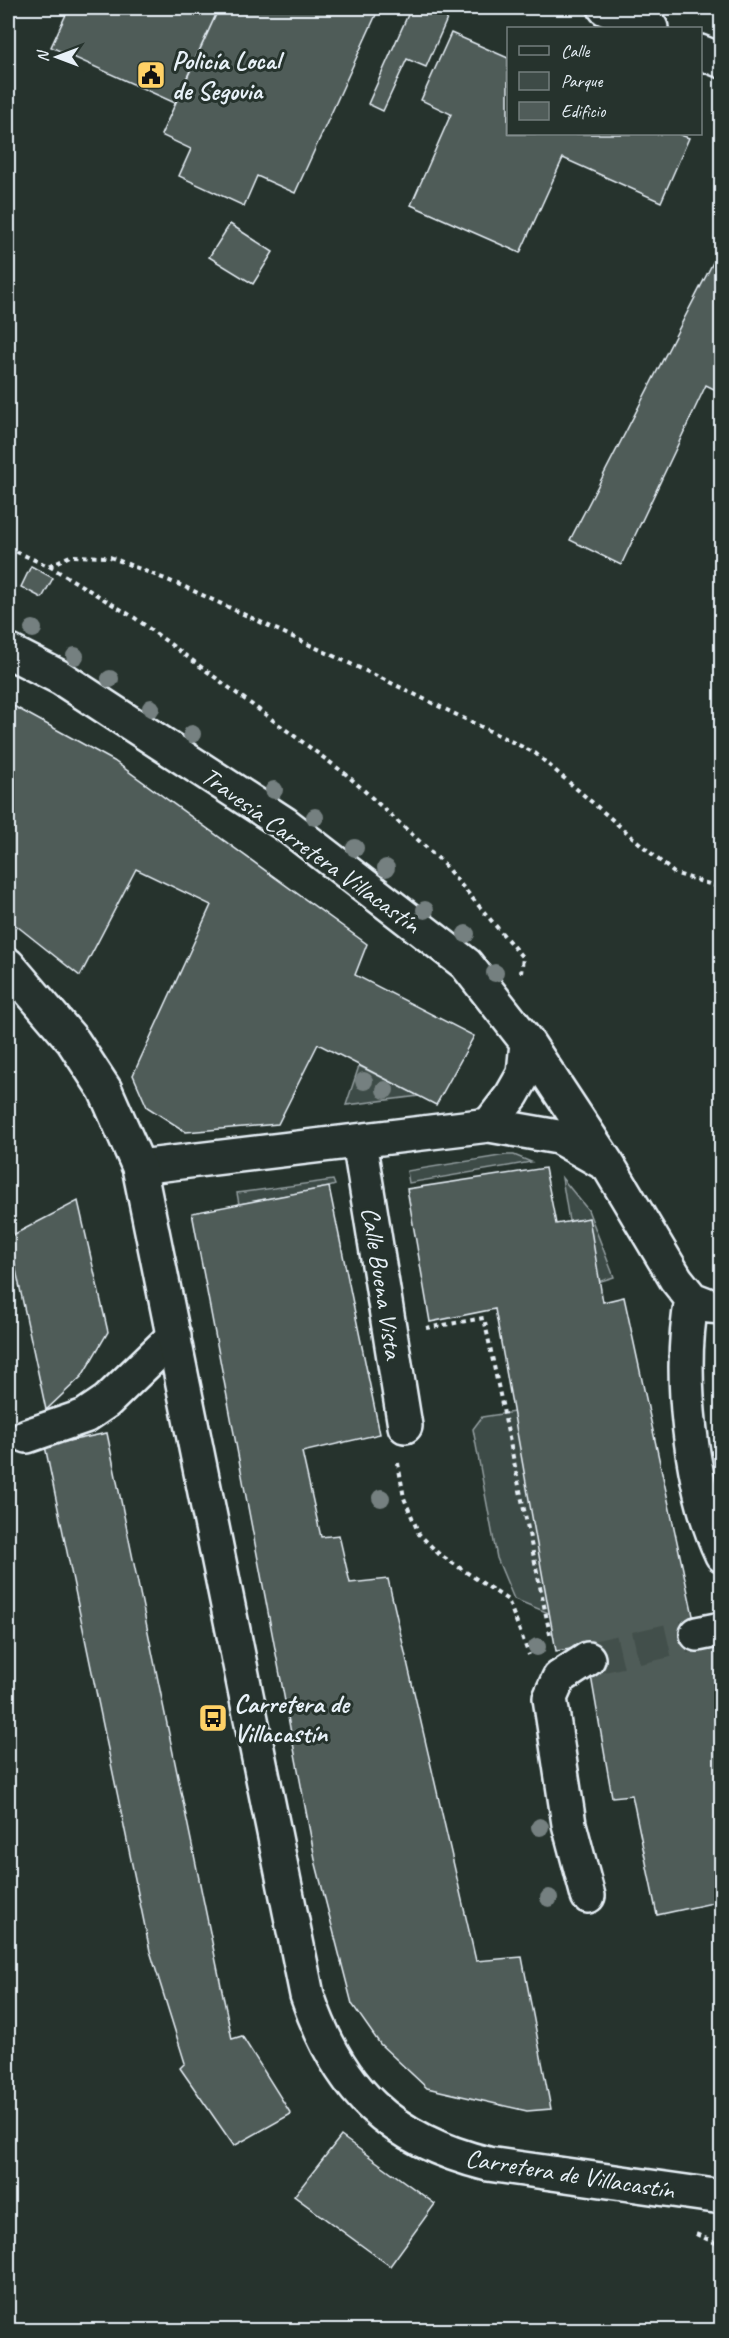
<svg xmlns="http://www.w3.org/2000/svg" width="729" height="2338" viewBox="0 0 729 2338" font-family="Caveat,sans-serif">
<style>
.green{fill:#3e4b47;stroke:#939ea0;stroke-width:1.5}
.building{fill:#505c59;stroke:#e8f1f8;stroke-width:1.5}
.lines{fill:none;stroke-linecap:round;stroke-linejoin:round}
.street-tunnel{stroke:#43504b;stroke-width:33;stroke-dasharray:33 16;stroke-linecap:butt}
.street-casing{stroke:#e8f1f8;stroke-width:38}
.secondary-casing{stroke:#e8f1f8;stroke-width:38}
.path{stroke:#e8f1f8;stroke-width:4;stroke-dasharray:4.5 4.5;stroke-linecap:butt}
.street{stroke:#26332d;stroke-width:33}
.secondary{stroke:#26332d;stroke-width:33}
.tree{fill:#758080}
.labels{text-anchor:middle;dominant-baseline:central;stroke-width:6;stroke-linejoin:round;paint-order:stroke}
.poi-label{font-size:26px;font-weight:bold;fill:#e8f1f8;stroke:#26332d;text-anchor:start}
.street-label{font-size:26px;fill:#e8f1f8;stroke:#26332d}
</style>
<rect width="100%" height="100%" fill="#26332d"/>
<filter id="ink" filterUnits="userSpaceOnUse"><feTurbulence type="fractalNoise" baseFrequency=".0167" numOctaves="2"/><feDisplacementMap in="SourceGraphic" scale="12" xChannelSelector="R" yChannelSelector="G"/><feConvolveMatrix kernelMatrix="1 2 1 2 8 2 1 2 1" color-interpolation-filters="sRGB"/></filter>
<g filter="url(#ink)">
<path class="green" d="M 359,1066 L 419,1096 L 346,1105 Z
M 506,1155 L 514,1155 L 531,1162 L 409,1183 L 407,1171 Z
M 562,1178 L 588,1210 L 614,1277 L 598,1282 L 589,1218 L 569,1221 Z
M 333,1180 L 335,1185 L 329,1187 L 239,1204 L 237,1193 Z
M 514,1412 L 551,1614 L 514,1599 L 497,1558 L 473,1429 L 482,1417 Z"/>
<path class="building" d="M 69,8 L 219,8 L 175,103 L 51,47 Z
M 219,8 L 379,8 L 295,193 L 257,176 L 244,206 L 179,176 L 191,149 L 161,135 Z
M 411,8 L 445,8 L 451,10 L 426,67 L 407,59 L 383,111 L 368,104 Z
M 451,33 L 508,58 L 508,134 L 678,134 L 689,138 L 661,202 L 563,158 L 520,253 L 411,205 L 451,114 L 421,100 Z
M 230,224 L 273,252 L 253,284 L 209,257 Z
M 722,245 L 722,393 L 706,385 L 621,565 L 570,540 Z
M 31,566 L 53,578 L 42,598 L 21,587 Z
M 8,703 L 114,761 L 367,944 L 355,975 L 474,1036 L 436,1105 L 318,1044 L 278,1124 L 186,1132 L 147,1107 L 133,1075 L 211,905 L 136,869 L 80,976 L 8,919 L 8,793 L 15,777 L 8,773 Z
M 545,1168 L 556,1224 L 589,1218 L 603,1302 L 624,1297 L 697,1634 L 721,1643 L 722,1901 L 657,1915 L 632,1795 L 612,1797 L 586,1647 L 556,1651 L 495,1309 L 430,1322 L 407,1189 Z
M 329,1187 L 380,1434 L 302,1452 L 321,1537 L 339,1535 L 350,1583 L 388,1579 L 476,1961 L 522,1957 L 551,2109 L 527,2111 L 427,2088 L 380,2044 L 352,2004 L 316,1864 L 192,1213 Z
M 78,1201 L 108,1332 L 82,1376 L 46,1410 L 9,1237 Z
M 107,1433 L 232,2039 L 242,2036 L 291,2114 L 234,2146 L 180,2068 L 185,2063 L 150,1951 L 45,1446 Z
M 341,2136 L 435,2204 L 390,2266 L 294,2196 Z"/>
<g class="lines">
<path class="street-tunnel" d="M 588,1659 L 697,1634"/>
<g class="street-casing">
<path id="street" d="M 8,651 L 61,678 L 285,824 L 466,964 L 527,1042 L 608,1165 L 676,1279 L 692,1299 L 710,1306 L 722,1307
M 489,1125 L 512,1095 L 524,1074 L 527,1042
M 359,1141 L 405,1426
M 139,1167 L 489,1125 L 558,1137 L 604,1163
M 692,1299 C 678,1372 690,1487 722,1555
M 27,1436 L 85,1416 L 107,1401 L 174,1336
M 697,1634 L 722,1629
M 588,1659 L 559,1678 L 550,1698 L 569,1824 L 588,1896"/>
</g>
<g class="secondary-casing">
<path id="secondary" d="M 605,8 L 651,28
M 700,52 L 722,61
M 8,965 L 73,1041 L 105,1090 L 139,1167 L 307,1995 C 339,2090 390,2140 488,2164 L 722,2197"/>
</g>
<path class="path" d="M 8,548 L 48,566 L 70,556 L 110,557 L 185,587 L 381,678 L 535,753 L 674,873 L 722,888
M 49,566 L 135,618 L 347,775 L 440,860 L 523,958 L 521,973
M 426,1328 L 484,1318 L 551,1639
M 398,1463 L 404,1498 L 419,1534 L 439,1554 L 508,1600 L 529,1655
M 696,2234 L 722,2246"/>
<use href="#street" class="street"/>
<use href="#secondary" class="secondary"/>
</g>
<g class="tree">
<circle cx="33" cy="629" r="9"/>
<circle cx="75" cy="656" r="9"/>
<circle cx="110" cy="679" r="9"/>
<circle cx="151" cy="708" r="9"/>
<circle cx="192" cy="734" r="9"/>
<circle cx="274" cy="790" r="9"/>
<circle cx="315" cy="817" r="9"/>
<circle cx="355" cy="848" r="9"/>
<circle cx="386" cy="868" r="9"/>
<circle cx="425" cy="910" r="9"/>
<circle cx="466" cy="934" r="9"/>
<circle cx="495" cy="973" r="9"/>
<circle cx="364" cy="1081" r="9"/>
<circle cx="385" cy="1090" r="9"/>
<circle cx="381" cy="1498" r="9"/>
<circle cx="537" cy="1647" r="9"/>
<circle cx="540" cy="1827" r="9"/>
<circle cx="549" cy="1898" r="9"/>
</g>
</g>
<defs>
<g id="civic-square" transform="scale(1.5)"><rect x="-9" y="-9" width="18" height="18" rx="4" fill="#ffd166" stroke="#26332d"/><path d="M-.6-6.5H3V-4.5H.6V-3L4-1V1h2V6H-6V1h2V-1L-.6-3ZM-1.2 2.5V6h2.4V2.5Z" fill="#111"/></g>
<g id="bus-square" transform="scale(1.5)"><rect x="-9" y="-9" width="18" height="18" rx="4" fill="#ffd166" stroke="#26332d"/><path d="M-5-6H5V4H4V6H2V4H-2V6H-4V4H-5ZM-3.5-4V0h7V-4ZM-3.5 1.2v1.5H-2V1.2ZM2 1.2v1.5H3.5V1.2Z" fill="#111"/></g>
</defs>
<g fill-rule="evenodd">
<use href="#civic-square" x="151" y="75"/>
<use href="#bus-square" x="213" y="1718"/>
</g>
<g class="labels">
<g class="poi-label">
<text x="172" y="60">Policía Local<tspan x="172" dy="30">de Segovia</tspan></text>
<text x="234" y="1703">Carretera de<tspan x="234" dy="30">Villacastín</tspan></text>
</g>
<g class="street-label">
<text transform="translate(311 850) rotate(36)">Travesía Carretera Villacastín</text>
<text transform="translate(382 1283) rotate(81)">Calle Buena Vista</text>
<text transform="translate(570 2174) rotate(9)">Carretera de Villacastín</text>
</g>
</g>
<rect width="729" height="2338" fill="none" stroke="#26332d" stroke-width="30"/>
<rect x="15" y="15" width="699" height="2308" fill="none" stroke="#e8f1f8" stroke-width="2" filter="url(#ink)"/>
<rect x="507" y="27" width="195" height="108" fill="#26332d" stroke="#747f7e" stroke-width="1.5"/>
<rect x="519" y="46" width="30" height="9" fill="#26332d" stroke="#747f7e" stroke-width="1.5"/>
<text x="561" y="57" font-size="18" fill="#e8f1f8">Calle</text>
<rect x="519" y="72" width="30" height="18" fill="#3e4b47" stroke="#747f7e" stroke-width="1.5"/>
<text x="561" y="87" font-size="18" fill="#e8f1f8">Parque</text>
<rect x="519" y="102" width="30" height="18" fill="#505c59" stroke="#747f7e" stroke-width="1.5"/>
<text x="561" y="117" font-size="18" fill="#e8f1f8">Edificio</text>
<g transform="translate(57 57) rotate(270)" stroke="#26332d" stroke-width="4.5" paint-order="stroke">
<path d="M0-4.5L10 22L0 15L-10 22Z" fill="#e8f1f8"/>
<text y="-9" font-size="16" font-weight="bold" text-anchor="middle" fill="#e8f1f8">N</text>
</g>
</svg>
